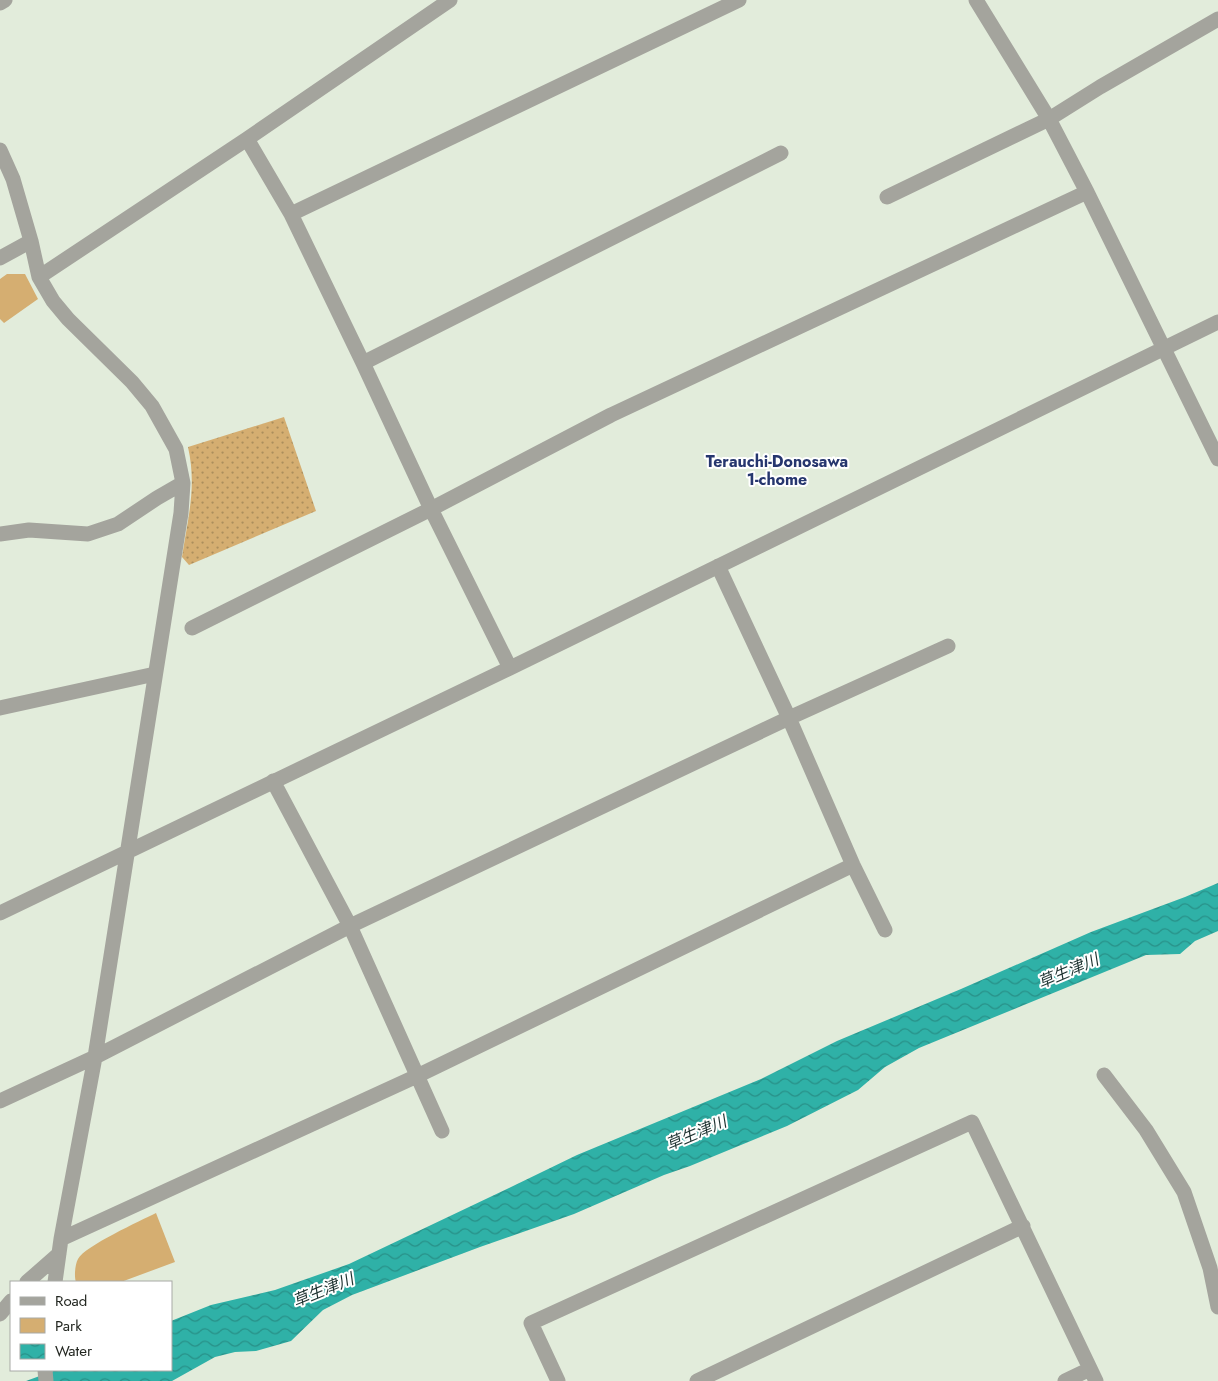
<svg xmlns="http://www.w3.org/2000/svg" width="1218" height="1381" viewBox="0 0 1218 1381" font-family="Jost,'Noto Sans JP',sans-serif">
<style>
.grass{fill:url(#grass-dots)}
.park{fill:#d5ae71}
.water{fill:url(#water-waves)}
.lines{fill:none;stroke-linecap:round;stroke-linejoin:round}
.minor{stroke:#a4a49d;stroke-width:15}
.labels{text-anchor:middle;dominant-baseline:central;stroke-width:4;stroke-linejoin:round;paint-order:stroke}
.neighbourhood-label{font-size:16px;font-weight:bold;fill:#26366e;stroke:#fff}
.water-label{font-size:16px;font-style:italic;fill:#1e3331;stroke:#fff}
</style>
<defs>
<pattern id="grass-dots" width="8" height="8" patternUnits="userSpaceOnUse" patternTransform="scale(1.25)"><rect width="8" height="8" fill="#d5ae71"/><path d="M2 2h.1M6 6h.1" fill="none" stroke="#ac8e5c" stroke-width="1.8" stroke-linecap="round"/></pattern>
<pattern id="water-waves" width="16" height="10" patternUnits="userSpaceOnUse" patternTransform="scale(1.25)"><rect width="16" height="10" fill="#2fb1a7"/><path d="M0 5q4-4 8 0t8 0" fill="none" stroke="#289088"/></pattern>
</defs>
<rect width="100%" height="100%" fill="#e2ecdb"/>
<path class="grass" d="M 284,417 L 316,511 L 189,565 L 182,557 C 188,517 197,487 188,447 Z"/>
<path class="park" d="M 7,274 L 25,274 L 38,299 L 4,323 L 0,319 L 0,279 Z
M 156,1213 L 175,1262 L 121,1282 L 76,1282 C 74,1277 75,1264 78,1259 C 85,1246 140,1221 156,1213 Z"/>
<path class="water" d="M 1218,883 L 1218,931 L 1195,941 L 1180,954 L 1146,955 L 919,1048 L 885,1067 L 858,1090 L 787,1126 L 690,1166 L 664,1175 L 574,1214 L 480,1247 L 352,1295 L 323,1310 L 291,1341 L 256,1351 L 235,1352 L 215,1357 L 172,1381 L 26,1381 L 56,1370 L 171,1370 L 171,1321 L 211,1305 L 275,1290 L 349,1264 L 509,1188 L 577,1155 L 761,1079 L 837,1041 L 961,989 L 1091,932 L 1185,897 Z"/>
<g class="lines">
<path class="minor" d="M 976,0 L 1049,119 L 1087,192 L 1218,459
M 0,3 L 5,0
M 247,139 L 291,214 L 363,363 L 431,509 L 510,668
M 0,150 L 13,179 L 31,241 L 39,277 L 53,301 L 68,319 L 132,382 L 152,406 L 176,449 L 183,483 L 181,513 L 95,1057 L 61,1239 L 55,1282
M 887,197 L 1049,119 L 1100,87 L 1218,19
M 291,214 L 739,0
M 0,258 L 31,241
M 39,277 L 247,139 L 450,0
M 363,363 L 781,153
M 0,534 L 29,530 L 88,534 L 118,524 L 157,498 L 183,483
M 718,566 L 789,718 L 853,865 L 885,930
M 192,628 L 431,509 L 611,415 L 1087,192
M 0,708 L 155,674
M 273,781 L 350,926 L 442,1131
M 0,913 L 510,668 L 1218,322
M 1104,1075 L 1146,1130 L 1184,1192 L 1210,1268 L 1218,1307
M 0,1101 L 95,1057 L 350,926 L 789,718 L 948,646
M 61,1239 L 417,1076 L 853,865
M 27,1282 L 59,1254
M 0,1314 L 11,1301
M 45,1370 L 46,1381
M 558,1381 L 531,1323 L 972,1122 L 1096,1381
M 697,1381 L 1023,1226
M 1065,1381 L 1090,1369"/>
</g>
<g class="labels">
<g class="neighbourhood-label">
<text x="777" y="461">Terauchi-Donosawa<tspan x="777" dy="18">1-chome</tspan></text>
</g>
<g class="water-label">
<text transform="translate(1068 971) rotate(-23)">草生津川</text>
<text transform="translate(696 1133) rotate(-23)">草生津川</text>
<text transform="translate(323 1290) rotate(-22)">草生津川</text>
</g>
</g>
<rect x="10" y="1281" width="162" height="90" fill="#ffffff" stroke="#a7a9a6"/>
<rect x="20" y="1297" width="25" height="8" fill="#a4a49d" stroke="#a7a9a6"/>
<text x="55" y="1306" font-size="15" fill="#232721">Road</text>
<rect x="20" y="1318" width="25" height="15" fill="#d5ae71" stroke="#a7a9a6"/>
<text x="55" y="1331" font-size="15" fill="#232721">Park</text>
<rect x="20" y="1344" width="25" height="15" fill="url(#water-waves)" stroke="#a7a9a6"/>
<text x="55" y="1356" font-size="15" fill="#232721">Water</text>
</svg>
